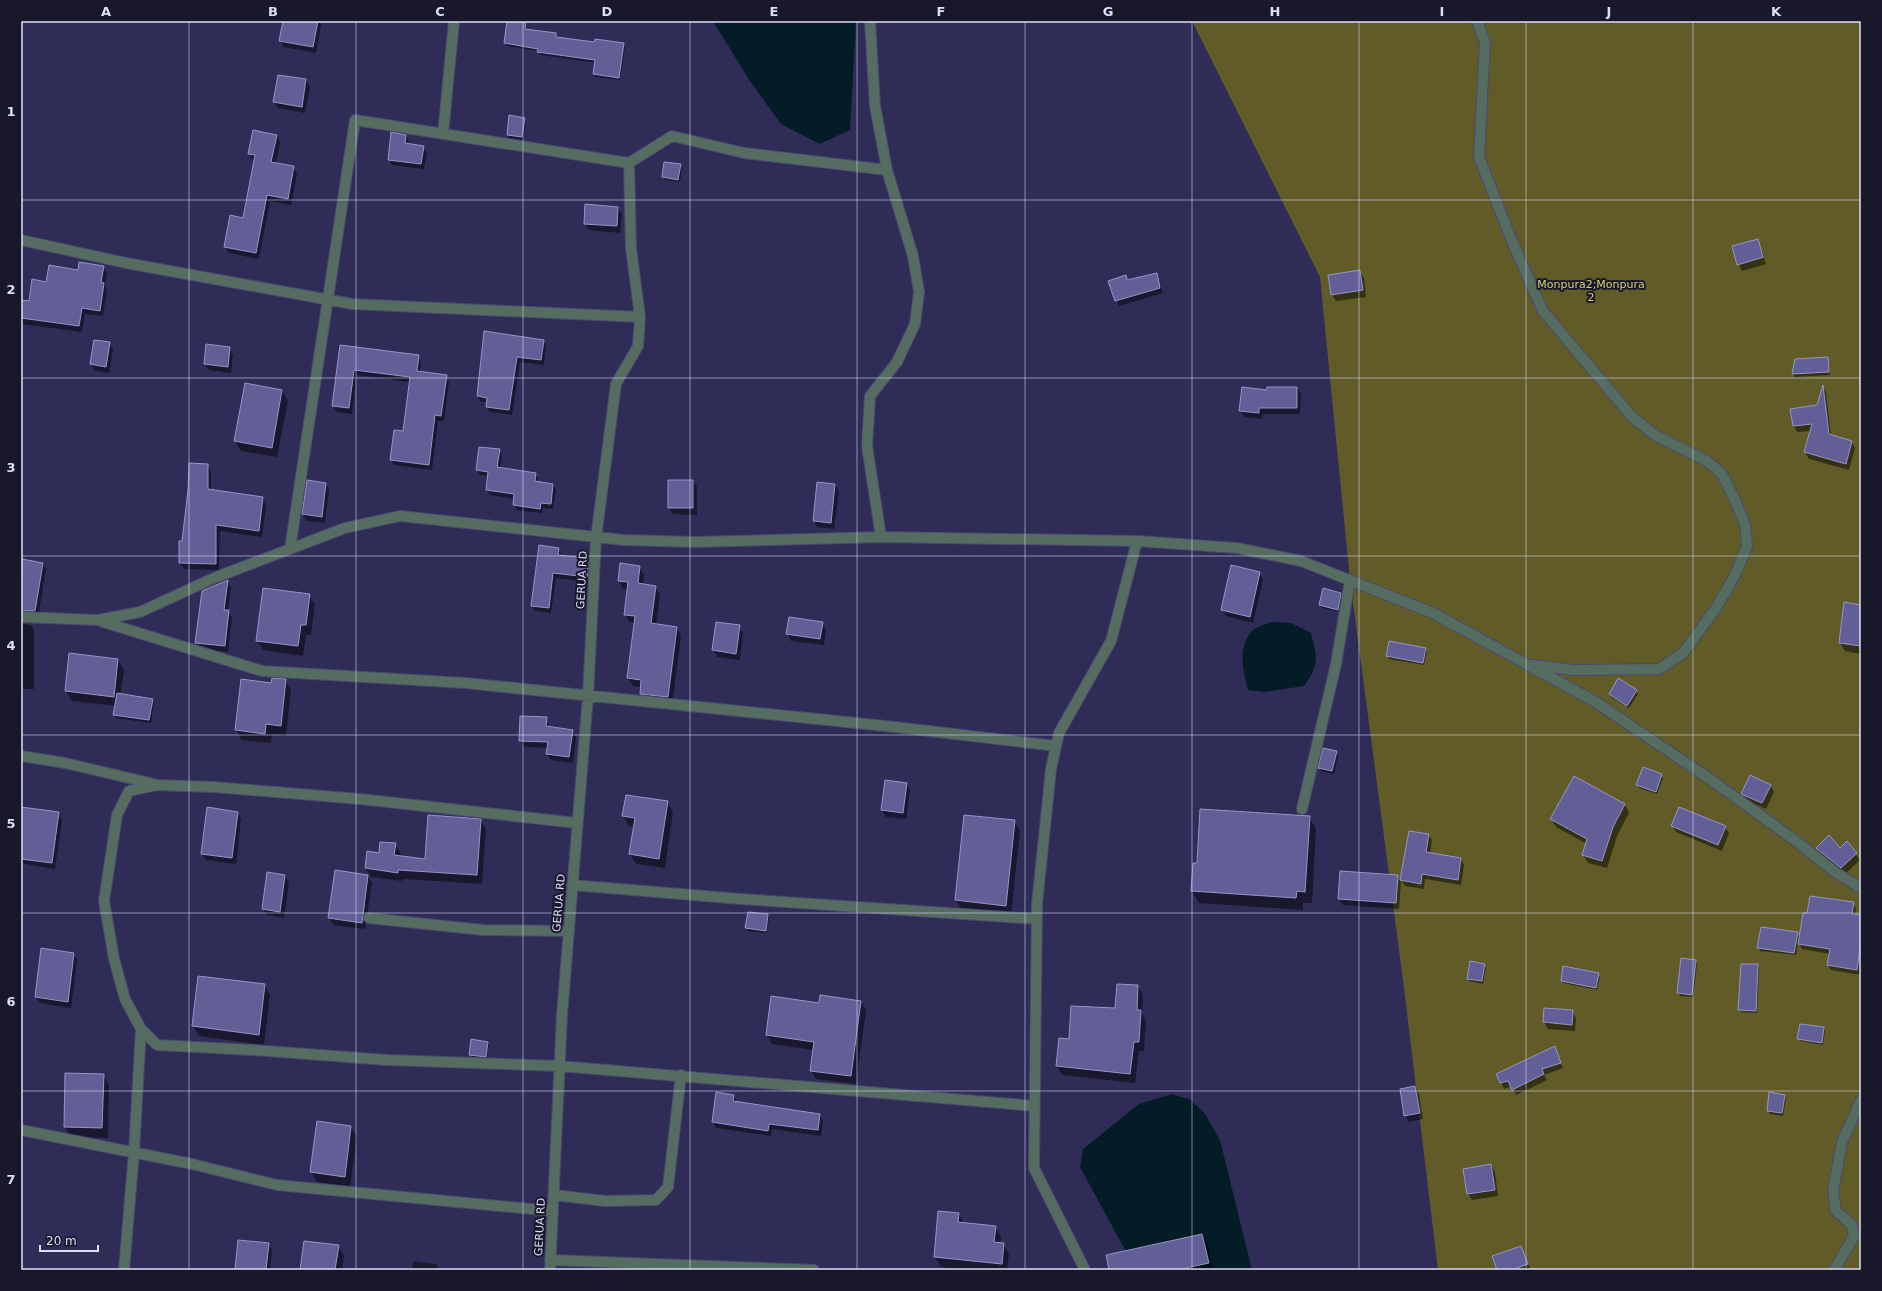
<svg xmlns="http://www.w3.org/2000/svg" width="1882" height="1291" viewBox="0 0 1882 1291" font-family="'DejaVu Sans',sans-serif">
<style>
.green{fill:#615c27}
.water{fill:#041c25}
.shadow{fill:#0007}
.building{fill:#615f96;stroke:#9596c8}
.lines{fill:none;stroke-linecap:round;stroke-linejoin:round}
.street-casing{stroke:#4b4971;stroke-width:12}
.street{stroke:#556c61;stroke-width:10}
.grid{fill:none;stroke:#dddef9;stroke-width:1;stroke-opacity:0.55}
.labels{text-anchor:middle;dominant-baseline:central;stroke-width:4;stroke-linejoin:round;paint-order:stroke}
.park-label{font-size:11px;fill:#d7cf71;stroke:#19182b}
.street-label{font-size:11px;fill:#dddef9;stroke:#19182b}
.neatline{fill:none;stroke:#dddef9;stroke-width:1.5}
.grid-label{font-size:13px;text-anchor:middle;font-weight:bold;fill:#dddef9}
</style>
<rect width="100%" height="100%" fill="#2f2d57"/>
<path class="green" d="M 1192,21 L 1861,21 L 1861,1270 L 1438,1270 L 1403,980 L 1350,580 L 1320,277 Z"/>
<path class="water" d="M 711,21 L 856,21 L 850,130 L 820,144 L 781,124 L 750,81 L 716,26 Z
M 1272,622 L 1291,623 L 1311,633 C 1317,658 1320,664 1304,686 L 1265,692 L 1248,690 C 1243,671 1237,648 1252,631 C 1256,627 1266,624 1272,622 Z
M 1172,1094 L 1191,1100 L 1205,1114 L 1220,1140 L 1252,1270 L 1136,1270 L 1080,1167 L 1083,1149 L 1139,1104 Z"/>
<path class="shadow" d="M 284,21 L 319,21 L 321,25 L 316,53 L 284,47 L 280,41 Z
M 508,21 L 527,21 L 526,30 L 556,34 L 557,38 L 595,44 L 623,44 L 625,47 L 620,80 L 596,77 L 594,74 L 596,63 L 540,55 L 539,51 L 507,46 L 505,43 Z
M 278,76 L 306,80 L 310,87 L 305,113 L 278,108 L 274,102 Z
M 524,119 L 526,122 L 523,140 L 509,138 L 508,135 Z
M 405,135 L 409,141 L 408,145 L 423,147 L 427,153 L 424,169 L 392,165 L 389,159 Z
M 277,136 L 280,142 L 276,164 L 293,167 L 297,174 L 291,205 L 270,201 L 259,259 L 229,253 L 225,247 L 244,219 L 255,161 L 253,160 L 249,154 Z
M 680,165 L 682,168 L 680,182 L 665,180 L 663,177 Z
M 618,208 L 622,214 L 620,233 L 589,230 L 585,224 Z
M 1757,240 L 1764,256 L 1738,263 Z
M 1764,258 L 1766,264 L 1742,271 L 1739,265 Z
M 103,267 L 107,273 L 105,285 L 107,289 L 103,316 L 85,314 L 82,332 L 21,324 L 21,301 L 30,302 L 47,283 L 79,271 Z
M 1360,271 L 1364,278 L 1366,297 L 1336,301 L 1332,295 L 1329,276 Z
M 1156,274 L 1163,293 L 1119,306 L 1109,282 L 1125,276 L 1128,281 Z
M 484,332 L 543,341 L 546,346 L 544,365 L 520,362 L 512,415 L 490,412 L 487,407 L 487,402 L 481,402 L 478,396 Z
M 109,343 L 113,349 L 109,373 L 95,371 L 91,364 Z
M 341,346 L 418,356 L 421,362 L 420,372 L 446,376 L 449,382 L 444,421 L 438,421 L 432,470 L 394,465 L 391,459 L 403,432 L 410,382 L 357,375 L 352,414 L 337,412 L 333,406 Z
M 229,348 L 233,355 L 231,373 L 209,370 L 205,364 Z
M 1827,358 L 1830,375 L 1795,377 L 1793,374 L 1796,360 Z
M 1823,387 L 1826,392 L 1831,436 L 1851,441 L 1855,448 L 1849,470 L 1809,459 L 1805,452 L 1811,431 L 1797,432 L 1794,426 L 1791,410 L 1817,406 Z
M 1297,388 L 1301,394 L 1300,414 L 1263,414 L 1262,419 L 1244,417 L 1240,411 L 1268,391 Z
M 282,391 L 288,401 L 277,457 L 241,451 L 235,441 Z
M 499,450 L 502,455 L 500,469 L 535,474 L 538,479 L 538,483 L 553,484 L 556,490 L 553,509 L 543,508 L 542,513 L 517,510 L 514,504 L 514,499 L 490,495 L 487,490 L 488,476 L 480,475 L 477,470 Z
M 207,465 L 211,471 L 211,491 L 263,498 L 266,505 L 262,537 L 220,531 L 219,570 L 184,569 L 180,563 L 183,542 Z
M 308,481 L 326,484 L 329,490 L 325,523 L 307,521 L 303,514 Z
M 693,481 L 697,487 L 697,515 L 673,514 L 669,508 Z
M 835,485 L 839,491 L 834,529 L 817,527 L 814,520 Z
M 559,549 L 562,556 L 588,559 L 591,565 L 590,582 L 556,578 L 551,613 L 535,611 L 532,606 Z
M 43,564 L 46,569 L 38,617 L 21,617 L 21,567 Z
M 639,567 L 644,575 L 643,585 L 655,586 L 660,595 L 656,625 L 677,628 L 681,636 L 672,705 L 646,701 L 641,693 L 642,687 L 633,686 L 628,678 L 635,623 L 629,622 L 625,614 L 628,590 L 623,589 L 619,581 Z
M 1259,573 L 1263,579 L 1253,623 L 1226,616 L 1222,610 Z
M 227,581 L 231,587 L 228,611 L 232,618 L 228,652 L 200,649 L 196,643 Z
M 1341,593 L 1342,596 L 1340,612 L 1322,608 L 1320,605 Z
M 309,595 L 315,605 L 311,635 L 306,635 L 303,656 L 263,650 L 257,640 Z
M 1861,606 L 1861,654 L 1845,651 L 1840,643 Z
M 822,623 L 826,629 L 824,645 L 791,641 L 788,634 Z
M 21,624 L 31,625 L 34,631 L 34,689 L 21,689 Z
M 739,626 L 743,633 L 740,660 L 717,657 L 714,650 Z
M 1425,649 L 1427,652 L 1424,665 L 1389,659 L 1388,656 Z
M 118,660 L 124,670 L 120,695 L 152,699 L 154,702 L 151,723 L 116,718 L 115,715 L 116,706 L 72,701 L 66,691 Z
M 285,680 L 291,690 L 286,736 L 272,734 L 271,743 L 242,740 L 236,730 L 272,684 Z
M 1636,691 L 1638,694 L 1629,708 L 1611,697 L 1610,694 Z
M 546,718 L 549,728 L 573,731 L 576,737 L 573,763 L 551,760 L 547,754 L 548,748 L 524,747 L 520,740 Z
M 1336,752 L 1338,755 L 1334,774 L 1321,771 L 1319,768 Z
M 1661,775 L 1663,778 L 1657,794 L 1639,788 L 1637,785 Z
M 1574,777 L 1625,805 L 1629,813 L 1617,836 L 1607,868 L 1588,863 L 1583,855 L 1587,844 L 1556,827 L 1551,819 Z
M 886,781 L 907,784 L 910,790 L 906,819 L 886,817 L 882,810 Z
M 1770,785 L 1774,792 L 1766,809 L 1746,800 L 1743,794 Z
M 667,802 L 673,812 L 665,868 L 636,864 L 630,854 L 635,827 L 629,826 L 623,816 Z
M 21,806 L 27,807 L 29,809 L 58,813 L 62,820 L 55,869 L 21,863 Z
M 238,813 L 241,819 L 236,864 L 206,860 L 202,854 Z
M 965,816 L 1014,821 L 1020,831 L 1011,915 L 962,910 L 956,900 Z
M 1309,817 L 1316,829 L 1312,903 L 1303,903 L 1303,910 L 1199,903 L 1192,891 L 1198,864 Z
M 480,820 L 486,829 L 482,884 L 403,879 L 402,881 L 371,877 L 366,868 L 380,854 L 395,844 L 401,854 L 400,856 L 426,860 Z
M 1672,826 L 1725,827 L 1729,833 L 1722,851 L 1676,832 Z
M 1429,835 L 1432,840 L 1430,854 L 1461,859 L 1464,865 L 1461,885 L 1425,879 L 1424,889 L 1405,886 L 1401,880 Z
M 1847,843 L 1860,860 L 1845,874 L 1820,854 L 1817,848 L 1840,849 Z
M 285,876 L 289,882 L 284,918 L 267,915 L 263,909 Z
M 368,876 L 372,883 L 365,929 L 333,925 L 329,918 Z
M 1397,876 L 1401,882 L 1399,909 L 1343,905 L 1339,899 Z
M 1853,903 L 1856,908 L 1855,915 L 1861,916 L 1861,975 L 1831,970 L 1828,965 L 1830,954 L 1802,949 L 1798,942 L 1796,955 L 1760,951 L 1759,948 L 1797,933 L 1800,938 Z
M 767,915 L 769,918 L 767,933 L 748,931 L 746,928 Z
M 74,954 L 77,960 L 71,1008 L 40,1003 L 36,997 Z
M 1695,961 L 1697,964 L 1693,997 L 1680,996 L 1678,993 Z
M 1484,965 L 1486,968 L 1483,984 L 1469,981 L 1468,978 Z
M 1758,965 L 1759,968 L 1757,1013 L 1741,1012 L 1739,1009 Z
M 1598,974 L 1600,977 L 1597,990 L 1563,983 L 1562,981 Z
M 265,985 L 270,995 L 264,1045 L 199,1036 L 193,1026 Z
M 1138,986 L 1143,995 L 1142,1013 L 1146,1021 L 1144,1051 L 1139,1051 L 1135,1083 L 1062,1075 L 1057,1066 L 1070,1040 L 1116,1010 Z
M 861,1002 L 866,1010 L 856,1084 L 816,1079 L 811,1070 L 814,1050 L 772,1044 L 767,1035 Z
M 1545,1009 L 1572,1011 L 1576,1018 L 1575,1031 L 1548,1029 L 1544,1022 Z
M 1824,1028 L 1825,1031 L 1823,1045 L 1800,1041 L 1799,1039 Z
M 487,1042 L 489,1045 L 487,1059 L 472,1057 L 470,1054 Z
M 1554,1047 L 1563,1068 L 1544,1075 L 1547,1080 L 1516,1095 L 1512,1086 L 1504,1089 L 1498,1075 Z
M 103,1075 L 109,1085 L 108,1138 L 71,1137 L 65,1127 Z
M 1415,1087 L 1419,1094 L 1423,1119 L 1409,1122 L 1405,1115 Z
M 1784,1095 L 1786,1098 L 1783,1116 L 1770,1114 L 1768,1111 Z
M 734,1096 L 737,1103 L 820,1115 L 823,1121 L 821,1136 L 772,1129 L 771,1136 L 716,1128 L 713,1122 Z
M 318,1122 L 351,1127 L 357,1137 L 350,1187 L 317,1182 L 311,1172 Z
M 1491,1165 L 1495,1172 L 1498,1196 L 1472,1200 L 1468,1194 Z
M 939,1212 L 959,1214 L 964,1224 L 995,1227 L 1001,1237 L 1000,1244 L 1003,1244 L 1009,1254 L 1007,1270 L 967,1270 L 941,1267 L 935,1257 Z
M 1202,1235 L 1208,1245 L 1213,1270 L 1110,1270 Z
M 268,1244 L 272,1250 L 270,1270 L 237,1270 L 236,1269 Z
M 338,1246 L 344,1256 L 342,1270 L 301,1270 Z
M 1520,1247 L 1531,1270 L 1498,1270 Z
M 413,1261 L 436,1264 L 439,1270 L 412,1270 Z"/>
<path class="building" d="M 283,21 L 318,21 L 313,47 L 279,41 Z
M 507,21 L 526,21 L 525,29 L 556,33 L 556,37 L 594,42 L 595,39 L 624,43 L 619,78 L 593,74 L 595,60 L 537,52 L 538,49 L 504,43 Z
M 278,75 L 306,79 L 302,107 L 273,102 Z
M 509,115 L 525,118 L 522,137 L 507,135 Z
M 253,130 L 277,135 L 271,162 L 294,166 L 288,199 L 267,195 L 256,253 L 224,247 L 230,215 L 243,218 L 255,155 L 248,154 Z
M 391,132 L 406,135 L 405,143 L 424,146 L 421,164 L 388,160 Z
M 664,162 L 681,164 L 678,180 L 662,177 Z
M 585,204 L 618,207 L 617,226 L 584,224 Z
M 1758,239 L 1763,257 L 1737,265 L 1732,246 Z
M 79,262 L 104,266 L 101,282 L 104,283 L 100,311 L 82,308 L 79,326 L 21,318 L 21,300 L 29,301 L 32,279 L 46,282 L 49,265 L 78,270 Z
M 1360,270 L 1363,290 L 1331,295 L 1328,275 Z
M 1157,273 L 1160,288 L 1115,301 L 1108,281 L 1126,275 L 1127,280 Z
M 484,331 L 544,340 L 541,360 L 517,357 L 509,410 L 486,407 L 487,398 L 477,396 Z
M 94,340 L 110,342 L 106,367 L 90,364 Z
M 206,344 L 230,347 L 228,367 L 204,364 Z
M 340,345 L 419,355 L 417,371 L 447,375 L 441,416 L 435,415 L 429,465 L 390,460 L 394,430 L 403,431 L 410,377 L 354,370 L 349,408 L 332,406 Z
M 1828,357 L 1829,372 L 1792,374 L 1795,359 Z
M 245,383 L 282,390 L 272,448 L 234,441 Z
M 1823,385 L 1829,434 L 1852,441 L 1846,464 L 1804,452 L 1812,424 L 1793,426 L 1790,409 L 1817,405 Z
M 1242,387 L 1267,390 L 1267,387 L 1297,387 L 1297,408 L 1259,408 L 1259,413 L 1239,411 Z
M 479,447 L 500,449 L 497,467 L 536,473 L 535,481 L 553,484 L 551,504 L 541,503 L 540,509 L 513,505 L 514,494 L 486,490 L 488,472 L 476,470 Z
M 189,463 L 208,464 L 208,489 L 263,497 L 259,531 L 216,525 L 216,564 L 179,563 L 179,541 L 182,541 L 188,490 Z
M 307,480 L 326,483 L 322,517 L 302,514 Z
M 668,480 L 693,480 L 693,508 L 668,508 Z
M 817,482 L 835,484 L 831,523 L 813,521 Z
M 539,545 L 559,548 L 558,555 L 588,558 L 588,577 L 553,573 L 549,608 L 531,606 Z
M 22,559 L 43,563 L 35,611 L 21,611 Z
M 620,563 L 640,566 L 638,583 L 656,586 L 651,623 L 677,627 L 668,697 L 640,694 L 641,680 L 627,678 L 635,616 L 624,615 L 628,582 L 618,581 Z
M 1231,565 L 1260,572 L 1250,617 L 1221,610 Z
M 228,580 L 224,610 L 229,610 L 225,646 L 195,643 L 202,591 Z
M 263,588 L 310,594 L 306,625 L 301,625 L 298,646 L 256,641 Z
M 1323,588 L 1341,593 L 1338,610 L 1319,605 Z
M 1844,602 L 1861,605 L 1861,646 L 1839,643 Z
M 789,617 L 823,622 L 820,639 L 786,634 Z
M 716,622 L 740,625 L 736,654 L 712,650 Z
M 1389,641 L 1426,648 L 1423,663 L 1386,656 Z
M 69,653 L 118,659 L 114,697 L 65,691 Z
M 272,678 L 286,679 L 281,726 L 266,724 L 265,734 L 235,730 L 241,679 L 271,683 Z
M 1618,678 L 1637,690 L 1627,706 L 1609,694 Z
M 117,693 L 153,699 L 149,720 L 113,715 Z
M 520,716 L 547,717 L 546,726 L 573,730 L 569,757 L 546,754 L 548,742 L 519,741 Z
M 1323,748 L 1337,751 L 1332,771 L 1318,768 Z
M 1643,767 L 1662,774 L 1656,792 L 1636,785 Z
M 1750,775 L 1771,785 L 1762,803 L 1741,794 Z
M 1574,776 L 1625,804 L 1613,827 L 1602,861 L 1582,855 L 1587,839 L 1550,819 Z
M 885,780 L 907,783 L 903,813 L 881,810 Z
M 626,795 L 668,801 L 659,859 L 629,854 L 635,818 L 622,816 Z
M 21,807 L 59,812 L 52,863 L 21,859 Z
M 207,807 L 238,812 L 232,858 L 201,854 Z
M 1679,807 L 1726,826 L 1718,845 L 1671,826 Z
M 1200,809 L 1310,816 L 1305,892 L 1297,891 L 1296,898 L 1191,891 L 1193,863 L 1197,863 Z
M 428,815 L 481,819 L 477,875 L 398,870 L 398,873 L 365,868 L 367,851 L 379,853 L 380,842 L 396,843 L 394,855 L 425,859 Z
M 964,815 L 1015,820 L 1006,906 L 955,900 Z
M 1409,831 L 1429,834 L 1426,852 L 1461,858 L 1458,880 L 1422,874 L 1421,884 L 1400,880 Z
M 1829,835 L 1840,848 L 1847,841 L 1857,853 L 1841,868 L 1816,848 Z
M 335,870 L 368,875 L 362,923 L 328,918 Z
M 1340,871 L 1398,875 L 1396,903 L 1338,899 Z
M 267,872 L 285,875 L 280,912 L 262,909 Z
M 1810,896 L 1854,902 L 1852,914 L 1861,915 L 1861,940 L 1857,970 L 1827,965 L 1830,949 L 1798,944 L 1803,913 L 1807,913 Z
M 748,912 L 768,914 L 766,931 L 745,928 Z
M 1761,927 L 1798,932 L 1794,953 L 1757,948 Z
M 41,948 L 74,953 L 68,1002 L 35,997 Z
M 1681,958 L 1696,960 L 1692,995 L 1677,993 Z
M 1470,961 L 1485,964 L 1482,981 L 1467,979 Z
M 1741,964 L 1758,964 L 1756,1011 L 1738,1010 Z
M 1563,966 L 1599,973 L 1596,988 L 1561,981 Z
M 198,976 L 265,984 L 259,1035 L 192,1026 Z
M 1117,984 L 1138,985 L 1137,1010 L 1141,1010 L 1139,1042 L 1134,1042 L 1130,1074 L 1056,1066 L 1059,1038 L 1069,1039 L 1071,1006 L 1115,1008 Z
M 820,995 L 861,1001 L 851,1076 L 810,1071 L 814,1042 L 766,1035 L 771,996 L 819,1003 Z
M 1544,1008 L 1573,1010 L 1572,1025 L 1543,1022 Z
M 1800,1024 L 1824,1027 L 1822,1043 L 1797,1039 Z
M 471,1039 L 488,1042 L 486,1057 L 469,1055 Z
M 1555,1046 L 1561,1063 L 1542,1069 L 1544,1074 L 1512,1090 L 1508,1081 L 1500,1083 L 1496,1074 Z
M 65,1073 L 104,1074 L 102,1128 L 64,1127 Z
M 1415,1086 L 1420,1113 L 1404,1116 L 1400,1089 Z
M 716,1092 L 734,1095 L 733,1101 L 820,1114 L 818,1130 L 769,1124 L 768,1131 L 712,1122 Z
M 1769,1092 L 1785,1095 L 1782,1113 L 1767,1111 Z
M 317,1121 L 351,1126 L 345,1177 L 310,1172 Z
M 1491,1164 L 1495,1190 L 1467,1194 L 1463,1169 Z
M 938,1211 L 959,1213 L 958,1222 L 996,1226 L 994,1242 L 1004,1243 L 1002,1264 L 934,1257 Z
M 1202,1234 L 1209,1263 L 1177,1270 L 1109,1270 L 1106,1255 Z
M 238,1240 L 269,1243 L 266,1270 L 235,1269 Z
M 304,1241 L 339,1245 L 335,1270 L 300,1270 Z
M 1521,1246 L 1528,1264 L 1512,1270 L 1497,1270 L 1492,1256 Z"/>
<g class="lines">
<g class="street-casing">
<path id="street" d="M 870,21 L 875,106 L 887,170 L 913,256 L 919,292 L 915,324 L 897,362 L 870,396 L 867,446 L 881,537
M 1477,21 L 1485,42 L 1479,157 L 1512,241 L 1543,311 L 1632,417 L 1655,435 L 1707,461 L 1722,474 L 1735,500 L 1745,525 L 1747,546 L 1735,575 L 1716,608 L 1683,653 L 1659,669 L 1574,670 L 1533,665
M 443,134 L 454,21
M 21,240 L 126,263 L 352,304 L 640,317 L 638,346 L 616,384 L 596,538 L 588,696 L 562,1015 L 550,1270
M 640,317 L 631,248 L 629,163 L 672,136 L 744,153 L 887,170
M 290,549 L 355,120 L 629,163
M 21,617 L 98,620 L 140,612 L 214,578 L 345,528 L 400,516 L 624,540 L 694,542 L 881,537 L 1137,541 L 1237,548 L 1301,561 L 1433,613 L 1594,701 L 1707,777 L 1796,841 L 1835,872 L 1861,888
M 100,621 L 262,671 L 465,683 L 895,727 L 1056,746
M 21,756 L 65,763 L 154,784
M 1302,809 L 1336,664 L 1350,580
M 577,823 L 360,799 L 213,787 L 157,785 L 129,791 L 117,815 L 104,901 L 114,959 L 125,999 L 141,1029 L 157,1045 L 253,1050 L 387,1060 L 559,1066 L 1035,1106
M 572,885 L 741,899 L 1037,919
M 369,918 L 483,930 L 568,931
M 21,1130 L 192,1164 L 277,1185 L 553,1211
M 554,1195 L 605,1201 L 656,1200 L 668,1187 L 681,1075
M 550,1260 L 814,1270
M 124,1270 L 134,1152 L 141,1029
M 1085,1270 L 1034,1168 L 1037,904 L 1051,769 L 1059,733 L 1111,641 L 1137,541
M 1834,1270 L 1854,1236 L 1852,1225 L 1836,1211 L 1833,1191 L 1842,1142 L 1861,1100"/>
</g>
<use href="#street" class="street"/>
</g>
<path class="grid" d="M 189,21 L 189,1270M 356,21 L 356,1270M 523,21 L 523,1270M 690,21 L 690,1270M 857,21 L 857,1270M 1025,21 L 1025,1270M 1192,21 L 1192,1270M 1359,21 L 1359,1270M 1526,21 L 1526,1270M 1693,21 L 1693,1270M 21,200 L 1861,200M 21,378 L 1861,378M 21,556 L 1861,556M 21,735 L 1861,735M 21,913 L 1861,913M 21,1091 L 1861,1091"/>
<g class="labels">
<g class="park-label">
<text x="1591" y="284">Monpura2;Monpura<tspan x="1591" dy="13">2</tspan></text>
</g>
<g class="street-label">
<text transform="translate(582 580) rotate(-87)">GERUA RD</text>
<text transform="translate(559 903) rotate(-85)">GERUA RD</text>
<text transform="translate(540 1227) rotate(-87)">GERUA RD</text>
</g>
</g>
<rect width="1882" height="1291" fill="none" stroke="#19182b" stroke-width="44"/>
<path d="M40 1245v6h58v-6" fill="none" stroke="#dddef9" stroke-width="2"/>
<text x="46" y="1245" font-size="12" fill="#dddef9" stroke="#19182b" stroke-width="3" paint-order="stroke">20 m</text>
<rect x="22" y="22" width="1838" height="1247" class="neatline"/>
<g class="grid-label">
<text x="106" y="16">A</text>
<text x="273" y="16">B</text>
<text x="440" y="16">C</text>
<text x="607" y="16">D</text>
<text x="774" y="16">E</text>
<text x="941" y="16">F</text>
<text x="1108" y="16">G</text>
<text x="1275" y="16">H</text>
<text x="1442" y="16">I</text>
<text x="1609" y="16">J</text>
<text x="1776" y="16">K</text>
<text x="11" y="116">1</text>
<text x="11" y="294">2</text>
<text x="11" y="472">3</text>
<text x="11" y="650">4</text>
<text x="11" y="828">5</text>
<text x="11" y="1006">6</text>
<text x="11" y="1184">7</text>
</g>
</svg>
